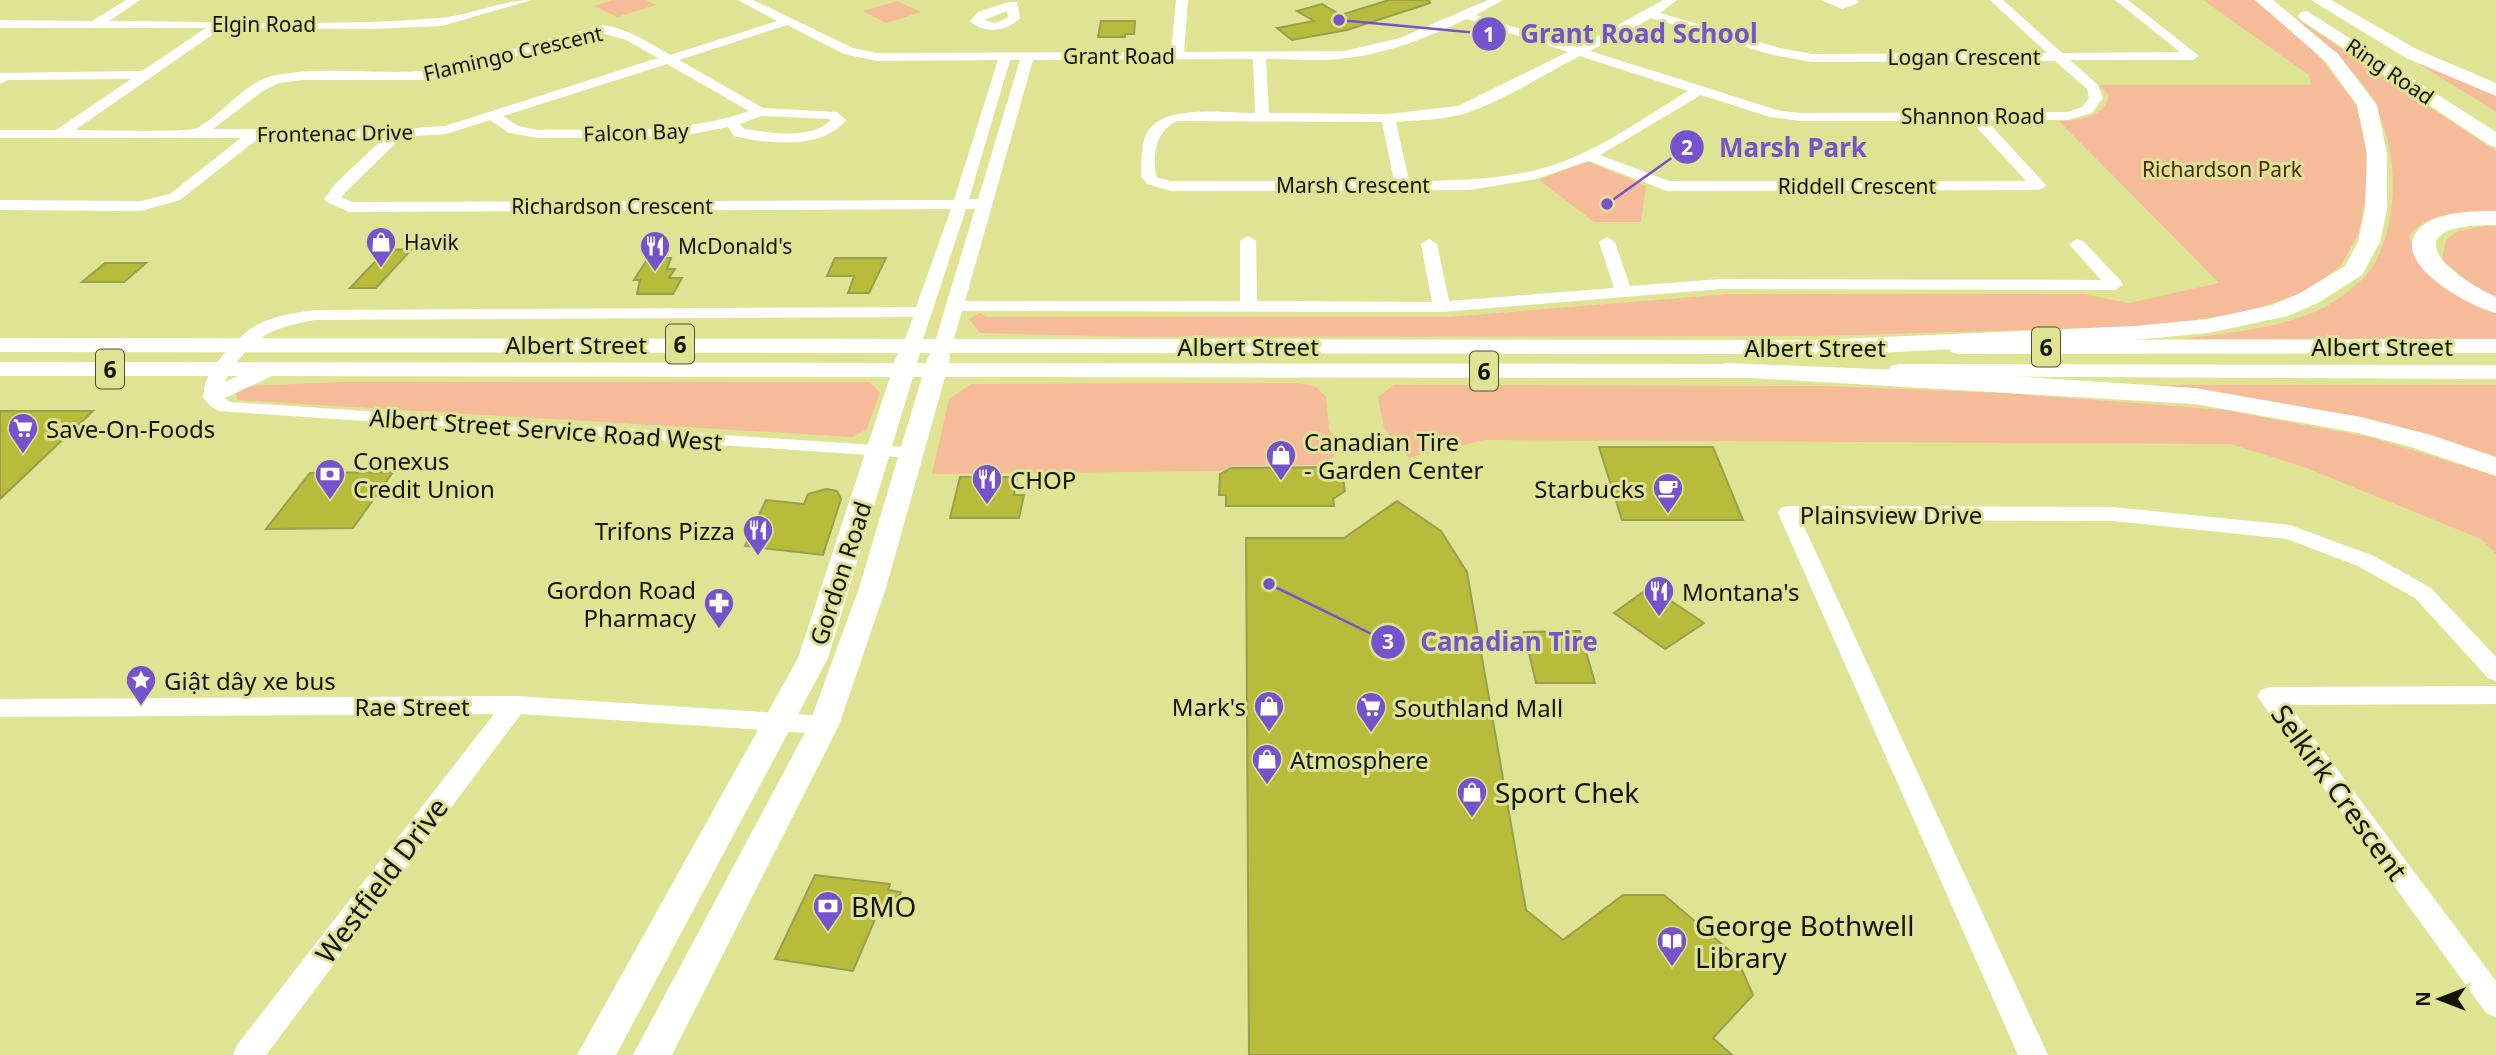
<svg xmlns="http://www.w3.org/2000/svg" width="2496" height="1055" viewBox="0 0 2496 1055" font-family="'Noto Sans',sans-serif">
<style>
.green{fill:#f6bb99}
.building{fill:#b7bc3a;stroke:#9a9e50;stroke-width:2}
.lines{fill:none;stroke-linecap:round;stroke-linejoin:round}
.minor{fill:#fff;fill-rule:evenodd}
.major{fill:#fff;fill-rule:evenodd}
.highway{fill:#fff;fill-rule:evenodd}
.labels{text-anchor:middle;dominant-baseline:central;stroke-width:6;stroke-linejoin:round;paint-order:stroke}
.far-street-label{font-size:21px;fill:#131400;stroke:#dfe494}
.far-park-label{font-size:21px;fill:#4f270b;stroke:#dfe494}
.far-poi-label{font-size:21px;fill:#131400;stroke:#dfe494;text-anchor:start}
.shield{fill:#dfe494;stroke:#50522c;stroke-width:2}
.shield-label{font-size:23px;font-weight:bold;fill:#131400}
.street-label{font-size:24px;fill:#131400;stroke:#dfe494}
.poi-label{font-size:24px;fill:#131400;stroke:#dfe494;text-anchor:start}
.near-poi-label{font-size:28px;fill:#131400;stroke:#dfe494;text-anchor:start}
.near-street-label{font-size:28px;fill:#131400;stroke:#dfe494}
.leader{fill:none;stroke:#7453cd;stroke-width:2.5}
.callout-dot{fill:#7453cd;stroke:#dfe494;stroke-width:2.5}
.mark-label{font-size:21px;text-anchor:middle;font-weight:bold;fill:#fff}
.callout-label{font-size:26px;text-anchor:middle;font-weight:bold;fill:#7453cd;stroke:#dfe494;stroke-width:6;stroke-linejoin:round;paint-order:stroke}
</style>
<rect width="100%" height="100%" fill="#dfe494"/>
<path class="green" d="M 612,0 L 646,0 L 656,5 L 617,17 L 594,6 Z
M 2203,0 L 2254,0 L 2288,27 L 2315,51 L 2356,105 L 2365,139 L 2368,182 L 2359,233 L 2341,265 L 2309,291 L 2249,311 L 2162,326 L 1816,336 L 1142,337 L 980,333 L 969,319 L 980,313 L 986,317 L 1449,317 L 1729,294 L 2083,294 L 2129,303 L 2219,283 L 2059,121 C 2079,120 2105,118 2109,95 L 2099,85 L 2311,85 L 2309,75 Z
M 897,1 L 921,12 L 886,23 L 863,11 Z
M 2291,15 L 2496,151 L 2496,214 C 2465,212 2431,209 2409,236 C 2419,279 2460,292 2496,312 L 2496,339 L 2183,339 C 2228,333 2281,329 2323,308 C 2340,299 2366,280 2375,263 C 2403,210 2398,129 2360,81 C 2340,56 2314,36 2291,15 Z
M 2402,53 L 2496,94 L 2496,112 Z
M 1587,161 L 1646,186 L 1641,222 L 1594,222 L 1539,180 Z
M 2484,226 L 2496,226 L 2496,298 L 2478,290 L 2442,260 L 2446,240 L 2458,231 Z
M 344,382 L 869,382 L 880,392 L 867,429 L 853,437 L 237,400 L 236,393 L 249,386 Z
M 1298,383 L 1316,387 L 1326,397 L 1329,429 L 1341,449 L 1325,465 L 1232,466 L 1223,471 L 932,474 L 949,399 L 971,384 Z
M 1394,385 L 1826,386 L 2003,393 L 2226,410 L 2373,438 L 2496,476 L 2496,554 L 2481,539 L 2304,467 L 2231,444 L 1484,440 L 1409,458 L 1384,428 L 1378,397 Z
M 2135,385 L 2496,385 L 2496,459 Z"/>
<path class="building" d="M 1389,0 L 1429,0 L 1430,3 L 1347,30 L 1292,40 L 1277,28 L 1314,21 L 1297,11 L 1322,4 L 1341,15 Z
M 1101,21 L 1135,21 L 1134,34 L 1125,34 L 1125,37 L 1098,37 Z
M 387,249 L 411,250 L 376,288 L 350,288 Z
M 648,258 L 671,258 L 667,269 L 675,269 L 669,278 L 682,278 L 673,294 L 637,294 L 640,280 L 634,280 Z
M 835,258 L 886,258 L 869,293 L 848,293 L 854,276 L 827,276 Z
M 105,263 L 146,263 L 124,282 L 82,282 Z
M 0,411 L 93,411 L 0,499 Z
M 1599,447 L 1713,447 L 1743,520 L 1622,520 Z
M 1341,467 L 1345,491 L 1333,499 L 1334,506 L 1226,506 L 1226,495 L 1219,495 L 1220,474 L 1231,468 Z
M 393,472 L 353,528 L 266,529 L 310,473 Z
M 960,477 L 1017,477 L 1014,495 L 1024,495 L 1019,518 L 950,518 Z
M 826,489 L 837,491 L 841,499 L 823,555 L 745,546 L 766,500 L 804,504 L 808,494 Z
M 1397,501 L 1441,531 L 1467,572 L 1526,910 L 1563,940 L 1623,895 L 1664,895 L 1736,956 L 1753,995 L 1713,1038 L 1732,1055 L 1249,1055 L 1246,538 L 1344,538 Z
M 1650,587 L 1704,623 L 1665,649 L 1614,613 Z
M 1580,631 L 1595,683 L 1536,683 L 1524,632 Z
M 815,875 L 890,884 L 888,890 L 901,892 L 895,907 L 881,905 L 853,971 L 775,959 Z"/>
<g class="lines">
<path class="minor" d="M 126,0 L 140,0 L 109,21 C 218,21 329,27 438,18 C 470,16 499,0 532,0 L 442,26 L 372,29 L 222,28 L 75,130 C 93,130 187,133 197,128 C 224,114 245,81 276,75 C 330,65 387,77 441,69 L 602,25 C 627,28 648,42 670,55 L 777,21 L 738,0 L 753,0 L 853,48 L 877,53 L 1171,52 L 1176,0 L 1188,0 L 1184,52 L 1345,51 L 1400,38 L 1488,0 L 1503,0 L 1476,15 L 1578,47 L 1663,0 L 1677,0 L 1660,13 L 1780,48 L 1812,54 L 2047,53 L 1990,0 L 2003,0 L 2062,53 L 2180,52 L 2115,0 L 2128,0 L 2199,56 L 2193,60 L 2070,60 L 2098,85 L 2103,98 L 2092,113 L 2068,120 L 1986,120 L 2043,182 L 2046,185 L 2043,188 L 2038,190 L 1667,191 L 1589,161 L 1536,179 L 1469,190 L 1171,191 L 1147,184 L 1141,176 C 1142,162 1140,145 1147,133 C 1163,103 1226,113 1255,113 L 1253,59 L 1033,60 L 965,301 L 1240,301 L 1240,241 L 1248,236 L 1256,241 L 1257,301 L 1432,302 L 1421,244 L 1429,239 L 1437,244 L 1449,301 L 1614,288 L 1599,242 L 1607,237 L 1615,242 L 1630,286 L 1721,279 L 2101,280 L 2069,244 L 2077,239 L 2083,241 L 2121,281 L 2123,285 L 2115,290 L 1721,289 L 1442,312 L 962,311 L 952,345 L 943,350 L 934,345 L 975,209 L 966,209 L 921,345 L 912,350 L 903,345 L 913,317 L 314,320 C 299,323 285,326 271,332 C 252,341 219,376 223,397 L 230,402 L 919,448 L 922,452 L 919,456 L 912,458 L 218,411 C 214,408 208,405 206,400 C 194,380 238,336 255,326 C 272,316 295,313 314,310 L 916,307 L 951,209 L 349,212 L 327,202 L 324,199 L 336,183 L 385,137 L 259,138 L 180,200 L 141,211 L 0,210 L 0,200 L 141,201 L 170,194 L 241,138 L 0,138 L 0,130 L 56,130 L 131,79 L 8,80 L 0,84 L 0,73 L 142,71 L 206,28 L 0,28 L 0,20 L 92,21 ZM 1651,18 L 1773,55 L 1812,62 L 2055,61 L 2087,89 L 2089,98 L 2082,107 L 2067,112 L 1800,113 L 1777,110 L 1590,51 ZM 1466,19 L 1568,52 L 1458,106 L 1388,114 L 1269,113 L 1266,59 C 1292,59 1321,62 1347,58 C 1389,53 1429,37 1466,19 ZM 787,25 L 844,54 L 877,61 L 998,60 L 954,200 L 352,202 L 341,197 L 402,137 L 446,134 L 490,120 L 509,133 L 538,138 L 676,137 L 728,127 L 734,136 C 767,144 822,150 846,120 L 837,112 L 763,108 L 679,60 ZM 602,33 L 626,40 L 658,58 L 445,126 L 398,129 L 213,129 L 263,91 L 279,83 L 302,80 L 420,80 L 442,77 ZM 1580,56 L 1688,91 C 1640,120 1592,156 1537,170 C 1494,180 1452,181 1409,181 L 1396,122 C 1419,120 1444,120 1467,113 C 1506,99 1543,75 1580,56 ZM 1010,60 L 1020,60 L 978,199 L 969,199 ZM 667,64 L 749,111 C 681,135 609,129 538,130 L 518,126 L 503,116 ZM 1701,95 L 1770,117 L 1800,121 L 1971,121 L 2026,181 L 1669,181 L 1600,155 ZM 761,116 L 829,119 L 831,120 C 810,141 769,132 744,129 L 740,124 ZM 1178,121 L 1382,122 L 1394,181 L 1171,181 L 1157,178 C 1151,157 1156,129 1178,121 Z
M 1821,0 L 1858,0 L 1858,3 L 1842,9 Z
M 1009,2 L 1017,2 L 1020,18 C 1007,32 984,34 970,21 L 978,12 ZM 1007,11 L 1008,17 L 996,23 L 984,20 Z
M 1788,506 L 2113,507 L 2290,525 L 2374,556 L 2431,588 L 2496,657 L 2496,681 L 2488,678 L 2415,598 L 2358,566 L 2287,539 L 2113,521 L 1801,520 L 2048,1055 L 2018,1055 L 1778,513 L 1781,508 Z
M 2496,686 L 2496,704 L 2289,705 L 2496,981 L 2496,1017 L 2486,1013 L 2257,696 L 2261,690 L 2269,687 Z
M 515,696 L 824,716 L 833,718 L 836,725 L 833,732 L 824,734 L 521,714 L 266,1055 L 233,1055 L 237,1045 L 494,714 L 0,717 L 0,699 Z"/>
<path class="major" d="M 0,338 L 1861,340 L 1869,342 L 1872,347 L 1869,352 L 1861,354 L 950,353 L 949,363 L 1749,364 L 1757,366 L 1760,371 L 1757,376 L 1749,378 L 945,377 L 886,588 L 839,725 L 672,1055 L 633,1055 L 809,725 L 859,588 L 922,377 L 913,377 L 828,658 L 616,1055 L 577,1055 L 798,658 L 890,377 L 272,376 L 214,403 L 206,401 L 202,396 L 206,391 L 238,376 L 0,376 L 0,362 L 894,363 L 898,353 L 0,352 ZM 920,353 L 930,353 L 926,363 L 917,363 Z
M 2496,339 L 2496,353 L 1959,354 L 1951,352 L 1948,347 L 1951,342 L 1959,340 Z
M 1899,364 L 2496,365 L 2496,379 L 1891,376 L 1888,371 L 1891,366 Z"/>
<path class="highway" d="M 2255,0 L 2273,0 L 2338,54 L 2377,105 L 2387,154 L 2387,209 L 2380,242 L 2362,275 L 2318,303 L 2288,316 L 2208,333 L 2134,340 L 1838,355 L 1829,352 L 1825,347 L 1829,342 L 1838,339 L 2134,326 L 2208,319 L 2272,305 L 2300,293 L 2345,266 L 2358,242 L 2365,209 L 2367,154 L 2357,105 L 2326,62 Z
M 2311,0 L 2331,0 L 2418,50 L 2496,83 L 2496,96 L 2406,58 Z
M 2307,11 L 2496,132 L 2496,147 L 2489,145 L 2301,20 L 2298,16 L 2301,12 Z
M 2496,211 L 2496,225 C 2397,224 2437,269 2496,297 L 2496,313 C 2473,308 2402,270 2413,239 C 2423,211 2472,211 2496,211 Z
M 1727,363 L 1948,372 L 2195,388 L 2361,417 L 2431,435 L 2496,457 L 2496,476 L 2411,447 L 2359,433 L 2195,404 L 1718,376 L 1714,371 L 1718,366 Z"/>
</g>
<defs>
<g id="shop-pin" transform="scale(1.575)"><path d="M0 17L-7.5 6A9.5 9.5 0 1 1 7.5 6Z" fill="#7453cd" stroke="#dfe494"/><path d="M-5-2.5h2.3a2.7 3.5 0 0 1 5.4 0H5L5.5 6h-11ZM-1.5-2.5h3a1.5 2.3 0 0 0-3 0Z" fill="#fff"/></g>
<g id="restaurant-pin" transform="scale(1.575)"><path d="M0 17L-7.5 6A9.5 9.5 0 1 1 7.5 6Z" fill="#7453cd" stroke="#dfe494"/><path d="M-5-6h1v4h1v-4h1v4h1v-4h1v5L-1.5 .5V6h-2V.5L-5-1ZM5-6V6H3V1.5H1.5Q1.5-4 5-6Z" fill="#fff"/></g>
<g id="supermarket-pin" transform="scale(1.575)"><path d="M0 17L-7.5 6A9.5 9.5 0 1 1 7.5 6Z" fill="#7453cd" stroke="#dfe494"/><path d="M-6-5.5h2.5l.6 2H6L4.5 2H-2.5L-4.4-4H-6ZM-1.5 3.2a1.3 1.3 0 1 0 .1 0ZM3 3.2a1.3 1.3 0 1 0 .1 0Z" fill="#fff"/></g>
<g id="bank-pin" transform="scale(1.575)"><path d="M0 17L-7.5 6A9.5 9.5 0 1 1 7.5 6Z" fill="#7453cd" stroke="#dfe494"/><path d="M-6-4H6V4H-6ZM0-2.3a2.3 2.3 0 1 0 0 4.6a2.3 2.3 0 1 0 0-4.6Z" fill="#fff"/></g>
<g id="cafe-pin" transform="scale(1.575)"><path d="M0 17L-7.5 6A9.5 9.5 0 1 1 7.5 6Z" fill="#7453cd" stroke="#dfe494"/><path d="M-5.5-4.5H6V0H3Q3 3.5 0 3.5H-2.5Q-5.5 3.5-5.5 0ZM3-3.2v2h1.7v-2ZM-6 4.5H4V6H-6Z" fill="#fff"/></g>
<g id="pharmacy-pin" transform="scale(1.575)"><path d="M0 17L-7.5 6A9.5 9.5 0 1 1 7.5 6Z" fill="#7453cd" stroke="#dfe494"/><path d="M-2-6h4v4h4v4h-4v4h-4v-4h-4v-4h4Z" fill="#fff"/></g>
<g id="sight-pin" transform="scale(1.575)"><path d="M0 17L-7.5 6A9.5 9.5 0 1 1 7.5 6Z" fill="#7453cd" stroke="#dfe494"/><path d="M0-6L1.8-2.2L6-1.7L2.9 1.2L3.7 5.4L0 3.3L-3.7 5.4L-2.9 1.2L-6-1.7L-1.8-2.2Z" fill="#fff"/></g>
<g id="library-pin" transform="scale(1.575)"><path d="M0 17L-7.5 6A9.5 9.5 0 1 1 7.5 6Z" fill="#7453cd" stroke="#dfe494"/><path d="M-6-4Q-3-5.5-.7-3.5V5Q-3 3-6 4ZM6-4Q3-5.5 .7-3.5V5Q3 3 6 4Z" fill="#fff"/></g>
</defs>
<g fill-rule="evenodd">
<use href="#shop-pin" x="381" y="242"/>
<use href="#restaurant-pin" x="655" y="246"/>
<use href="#supermarket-pin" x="23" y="428"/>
<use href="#shop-pin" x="1281" y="455"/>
<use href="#bank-pin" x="330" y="474"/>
<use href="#restaurant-pin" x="987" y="479"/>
<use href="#cafe-pin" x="1668" y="488"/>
<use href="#restaurant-pin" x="758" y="530"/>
<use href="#restaurant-pin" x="1659" y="591"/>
<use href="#pharmacy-pin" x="719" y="603"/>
<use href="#sight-pin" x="141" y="680"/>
<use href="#shop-pin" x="1269" y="706"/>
<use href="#supermarket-pin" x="1371" y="707"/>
<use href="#shop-pin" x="1267" y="759"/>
<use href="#shop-pin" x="1472" y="792"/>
<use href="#bank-pin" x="828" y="906"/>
<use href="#library-pin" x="1672" y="941"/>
</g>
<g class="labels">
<g class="far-street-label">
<text x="264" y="24">Elgin Road</text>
<text transform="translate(513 53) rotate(-13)">Flamingo Crescent</text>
<text x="1119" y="56">Grant Road</text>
<text x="1964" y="57">Logan Crescent</text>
<text transform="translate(2390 71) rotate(34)">Ring Road</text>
<text x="1973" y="116">Shannon Road</text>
<text transform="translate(636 132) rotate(-2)">Falcon Bay</text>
<text transform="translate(335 133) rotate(-1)">Frontenac Drive</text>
<text x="1353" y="185">Marsh Crescent</text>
<text x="1857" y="186">Riddell Crescent</text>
<text x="612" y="206">Richardson Crescent</text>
</g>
<g class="far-park-label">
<text x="2222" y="169">Richardson Park</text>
</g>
<g class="far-poi-label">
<text x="404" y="242">Havik</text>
<text x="678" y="246">McDonald's</text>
</g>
<g class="shield">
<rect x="666" y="324.5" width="28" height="39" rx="5"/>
<rect x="2032" y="327.5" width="28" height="39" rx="5"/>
<rect x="96" y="349.5" width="28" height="39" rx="5"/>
<rect x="1470" y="351.5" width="28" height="39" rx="5"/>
</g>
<g class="shield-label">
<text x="680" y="344">6</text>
<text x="2046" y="347">6</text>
<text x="110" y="369">6</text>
<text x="1484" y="371">6</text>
</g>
<g class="street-label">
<text x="576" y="344">Albert Street</text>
<text x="1248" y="346">Albert Street</text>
<text x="2382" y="346">Albert Street</text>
<text x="1815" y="347">Albert Street</text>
<text transform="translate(546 429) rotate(4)">Albert Street Service Road West</text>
<text x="1891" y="514">Plainsview Drive</text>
<text transform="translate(840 573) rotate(-72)">Gordon Road</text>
<text x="412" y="706">Rae Street</text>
</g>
<g class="poi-label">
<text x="46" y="428">Save-On-Foods</text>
<text x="1304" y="441">Canadian Tire<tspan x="1304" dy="28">- Garden Center</tspan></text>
<text x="353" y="460">Conexus<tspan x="353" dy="28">Credit Union</tspan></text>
<text x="1010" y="479">CHOP</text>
<text x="1645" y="488" text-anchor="end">Starbucks</text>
<text x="735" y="530" text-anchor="end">Trifons Pizza</text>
<text x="696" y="589" text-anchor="end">Gordon Road<tspan x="696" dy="28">Pharmacy</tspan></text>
<text x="1682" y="591">Montana's</text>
<text x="164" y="680">Giật dây xe bus</text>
<text x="1246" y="706" text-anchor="end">Mark's</text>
<text x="1394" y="707">Southland Mall</text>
<text x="1290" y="759">Atmosphere</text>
</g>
<g class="near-poi-label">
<text x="1495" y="792">Sport Chek</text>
<text x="851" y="906">BMO</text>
<text x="1695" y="925">George Bothwell<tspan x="1695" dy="32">Library</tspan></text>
</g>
<g class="near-street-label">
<text transform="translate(2340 792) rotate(54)">Selkirk Crescent</text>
<text transform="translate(381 880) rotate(-53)">Westfield Drive</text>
</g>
</g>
<path class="leader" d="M1339 20L1489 34M1607 204L1687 147M1269 584L1388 642"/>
<g class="callout-dot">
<circle cx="1339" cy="20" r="7"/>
<circle cx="1607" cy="204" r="7"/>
<circle cx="1269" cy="584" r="7"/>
<circle cx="1489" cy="34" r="18"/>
<circle cx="1687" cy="147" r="18"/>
<circle cx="1388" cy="642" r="18"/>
</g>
<g class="mark-label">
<text x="1489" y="42">1</text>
<text x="1687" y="155">2</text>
<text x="1388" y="649">3</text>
</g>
<g class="callout-label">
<text x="1639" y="43">Grant Road School</text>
<text x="1793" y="157">Marsh Park</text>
<text x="1509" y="651">Canadian Tire</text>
</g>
<g transform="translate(2440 999) rotate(270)" stroke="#dfe494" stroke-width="5" paint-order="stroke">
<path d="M0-5L12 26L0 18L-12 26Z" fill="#131400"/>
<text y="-10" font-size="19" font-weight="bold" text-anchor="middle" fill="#131400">N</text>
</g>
</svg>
